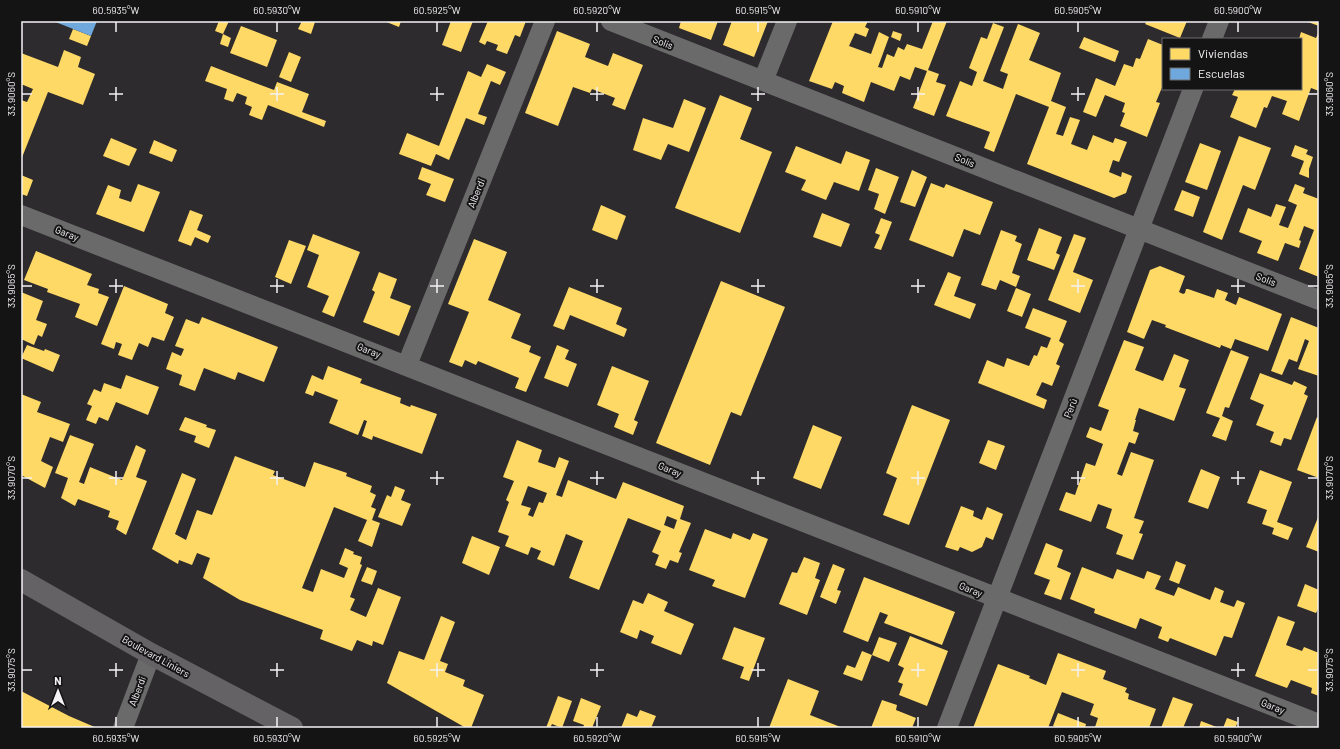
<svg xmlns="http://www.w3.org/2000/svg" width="1340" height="749" viewBox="0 0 1340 749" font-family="Barlow,sans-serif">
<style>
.homes{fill:#ffd966;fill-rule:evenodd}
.schools{fill:#6fa8dc}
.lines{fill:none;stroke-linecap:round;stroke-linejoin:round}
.street{stroke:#6a6a6a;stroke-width:20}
.secondary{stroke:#646264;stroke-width:22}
.ticks{fill:none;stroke:#f5f2f5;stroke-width:1.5}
.labels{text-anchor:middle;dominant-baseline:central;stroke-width:4;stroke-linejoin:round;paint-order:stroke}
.street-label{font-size:10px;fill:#f5f2f5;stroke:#151415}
.neatline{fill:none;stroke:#f5f2f5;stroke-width:1.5}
.ticks-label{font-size:10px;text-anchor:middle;fill:#f5f2f5}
</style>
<rect width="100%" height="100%" fill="#2d2b2d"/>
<path class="homes" d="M 219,21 L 229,21 L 223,34 L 215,31 Z
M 302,21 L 311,21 L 315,22 L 311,34 L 298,29 Z
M 384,21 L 401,21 L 399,27 Z
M 451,21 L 473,21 L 461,52 L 442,45 Z
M 488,21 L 526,21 L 520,37 L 515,35 L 507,54 L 496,50 L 498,45 L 487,41 L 485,45 L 479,42 Z
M 681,21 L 718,21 L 711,40 L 679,28 Z
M 732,21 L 768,21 L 754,57 L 723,45 Z
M 833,21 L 868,21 L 865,27 L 869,29 L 866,37 L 855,33 L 849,46 L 871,54 L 879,32 L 889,37 L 878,67 L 882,68 L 887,54 L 894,57 L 898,47 L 904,50 L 907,44 L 922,49 L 933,21 L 947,21 L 928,70 L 939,74 L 936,82 L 946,85 L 934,116 L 913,108 L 927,71 L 915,67 L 910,80 L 900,76 L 894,91 L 871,82 L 864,102 L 842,93 L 844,86 L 835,82 L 832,89 L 809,81 Z
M 1147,21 L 1187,21 L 1180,38 L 1145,24 Z
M 1305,21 L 1319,21 L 1319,26 Z
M 993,23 L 1004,27 L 983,81 L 1003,89 L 1008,74 L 1000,71 L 1018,24 L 1040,33 L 1029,60 L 1061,73 L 1051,101 L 1066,107 L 1056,134 L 1063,136 L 1070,117 L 1080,120 L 1071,144 L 1087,150 L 1093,135 L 1113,143 L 1115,138 L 1127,142 L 1119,162 L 1113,160 L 1109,172 L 1121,177 L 1122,172 L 1132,176 L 1126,193 L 1114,198 L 1027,164 L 1049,107 L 1016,94 L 994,152 L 984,148 L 990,132 L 946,116 L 960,81 L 972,86 L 977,72 L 969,68 L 981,37 L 987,39 Z
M 241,26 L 277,40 L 267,67 L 230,53 Z
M 73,29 L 91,36 L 87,46 L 69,39 Z
M 557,31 L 590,44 L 585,57 L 608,66 L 613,53 L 643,65 L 625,110 L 612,105 L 615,98 L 592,89 L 590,93 L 573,87 L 558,126 L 525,113 Z
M 893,31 L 902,34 L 900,41 L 891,37 Z
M 1319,31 L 1319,91 L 1311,88 L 1299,121 L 1282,114 L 1287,101 L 1272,96 L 1267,108 L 1264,107 L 1256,128 L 1230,117 L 1238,97 L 1232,95 L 1235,89 L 1301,89 L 1301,39 L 1299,39 L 1301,32 L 1316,38 Z
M 223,34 L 231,38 L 228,47 L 220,44 Z
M 1084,37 L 1119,51 L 1115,62 L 1079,48 Z
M 1148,39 L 1163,45 L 1163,85 L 1156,102 L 1160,103 L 1147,137 L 1120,126 L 1125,113 L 1122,112 L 1125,103 L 1105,95 L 1096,117 L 1083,112 L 1096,78 L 1115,86 L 1124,64 L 1133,67 L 1136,58 L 1140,59 Z
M 64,50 L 81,57 L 78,67 L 95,74 L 83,105 L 48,92 L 21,160 L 21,100 L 27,102 L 33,89 L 21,84 L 21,53 L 58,67 Z
M 289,52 L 301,57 L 291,82 L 279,77 Z
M 487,64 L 506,72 L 500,85 L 491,81 L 478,114 L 487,117 L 484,125 L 466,118 L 449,160 L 436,154 L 431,166 L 399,154 L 407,133 L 439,146 L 468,71 L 481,77 Z
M 211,66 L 274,90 L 277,82 L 309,94 L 302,112 L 326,121 L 324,127 L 268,105 L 262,120 L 249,115 L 252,107 L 245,104 L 247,97 L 237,93 L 233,102 L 224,99 L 227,89 L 205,81 Z
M 720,95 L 752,108 L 740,139 L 772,152 L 740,233 L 675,208 Z
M 684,99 L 706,108 L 689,152 L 668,144 L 661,160 L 633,150 L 643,118 L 673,128 Z
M 1239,136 L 1271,148 L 1255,190 L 1243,185 L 1222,240 L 1203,232 Z
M 111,138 L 137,149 L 129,166 L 103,156 Z
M 154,140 L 177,150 L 172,162 L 149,153 Z
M 1200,143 L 1221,151 L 1207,190 L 1185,182 Z
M 1295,145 L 1308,150 L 1306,154 L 1313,157 L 1309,169 L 1309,178 L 1299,174 L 1304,161 L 1291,156 Z
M 796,146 L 841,164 L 846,151 L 870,160 L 859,191 L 834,182 L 826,200 L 801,190 L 806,180 L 785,172 Z
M 422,167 L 454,179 L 445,202 L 426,195 L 431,184 L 418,179 Z
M 876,168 L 899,177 L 885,214 L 874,209 L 879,194 L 868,190 Z
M 912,170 L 927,177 L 915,207 L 900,202 Z
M 21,175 L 33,180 L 27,196 L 21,194 Z
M 931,183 L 944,188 L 946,184 L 993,202 L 980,235 L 964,229 L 953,257 L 909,240 Z
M 138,184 L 160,192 L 144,232 L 96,214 L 108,185 L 121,190 L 119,198 L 131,202 Z
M 1295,184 L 1305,188 L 1303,193 L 1319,199 L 1319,277 L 1299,269 L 1314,230 L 1304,226 L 1299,240 L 1301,241 L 1299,248 L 1285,243 L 1278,261 L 1257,253 L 1262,241 L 1239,232 L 1248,208 L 1271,217 L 1276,204 L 1286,207 L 1279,225 L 1288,228 L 1297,205 L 1288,201 Z
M 1182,190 L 1200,197 L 1193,217 L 1174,210 Z
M 601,205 L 626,216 L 617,240 L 592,230 Z
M 190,210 L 203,215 L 197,230 L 211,236 L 208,243 L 195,237 L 191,246 L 178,241 Z
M 822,213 L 850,224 L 841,247 L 813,237 Z
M 881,218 L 892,222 L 881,250 L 874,248 L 880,235 L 875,233 Z
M 1039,228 L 1062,237 L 1056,253 L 1060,255 L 1054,270 L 1027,260 Z
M 1001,230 L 1017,236 L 1015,241 L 1022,244 L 1012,273 L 1020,276 L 1016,287 L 1000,280 L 996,290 L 981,285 Z
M 313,234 L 360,252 L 334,317 L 322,312 L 329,296 L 307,287 L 319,255 L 307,250 Z
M 1074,234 L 1086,238 L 1073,272 L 1093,280 L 1080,313 L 1048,300 Z
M 474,239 L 507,252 L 488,300 L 521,314 L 511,338 L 531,346 L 529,352 L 541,357 L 526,392 L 515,388 L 519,378 L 478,361 L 476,365 L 465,360 L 462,367 L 449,362 L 469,312 L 448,304 Z
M 289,240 L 306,246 L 291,284 L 275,277 Z
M 36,251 L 92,274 L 87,285 L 99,289 L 98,293 L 109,297 L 97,326 L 75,317 L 80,304 L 47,292 L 48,289 L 24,280 Z
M 1160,266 L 1185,276 L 1179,292 L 1183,294 L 1185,293 L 1186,289 L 1188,289 L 1214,298 L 1217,289 L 1228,293 L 1225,300 L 1236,305 L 1239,297 L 1282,314 L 1268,351 L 1235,339 L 1231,349 L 1221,345 L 1220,348 L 1165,327 L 1166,325 L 1152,320 L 1144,339 L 1127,332 L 1150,270 Z
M 379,272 L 397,279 L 390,298 L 411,306 L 399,336 L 363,322 L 375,292 L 372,290 Z
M 948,272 L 961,277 L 954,296 L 976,304 L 970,319 L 934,305 Z
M 721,281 L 785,307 L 741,416 L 731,412 L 710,465 L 656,443 Z
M 124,286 L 168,304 L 165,313 L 174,317 L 164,341 L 152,337 L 148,347 L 139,343 L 132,360 L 118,355 L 122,344 L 116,342 L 114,349 L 101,344 Z
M 569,287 L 622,308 L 616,324 L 627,329 L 624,337 L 570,315 L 564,330 L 553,326 Z
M 1016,288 L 1031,294 L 1022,317 L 1007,311 Z
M 21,292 L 43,301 L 36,320 L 47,324 L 42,337 L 38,335 L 34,345 L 21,339 Z
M 1033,308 L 1067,321 L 1059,341 L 1064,344 L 1056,364 L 1060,366 L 1052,386 L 1042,382 L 1036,395 L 1047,400 L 1044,409 L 978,383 L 987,360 L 1004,367 L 1007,358 L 1029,366 L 1034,355 L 1037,356 L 1041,346 L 1047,348 L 1051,338 L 1025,328 Z
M 202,317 L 278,347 L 264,382 L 238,372 L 235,380 L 204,368 L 195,391 L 179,385 L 182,375 L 166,369 L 172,352 L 181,356 L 184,349 L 175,346 L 186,319 L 199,324 Z
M 1291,317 L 1319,328 L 1319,376 L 1298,369 L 1309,341 L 1305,339 L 1297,362 L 1289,359 L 1282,375 L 1271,371 Z
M 1124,340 L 1144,347 L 1135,370 L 1163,381 L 1174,354 L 1189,360 L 1179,387 L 1186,389 L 1174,421 L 1139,408 L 1135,420 L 1136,420 L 1133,431 L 1139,433 L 1135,444 L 1129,442 L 1117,474 L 1122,476 L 1131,452 L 1154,460 L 1134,518 L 1144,521 L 1139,533 L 1143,534 L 1133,560 L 1116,554 L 1123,535 L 1106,528 L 1112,509 L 1098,504 L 1091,522 L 1059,510 L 1066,492 L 1075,495 L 1086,463 L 1095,466 L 1103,444 L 1086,437 L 1090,427 L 1101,431 L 1109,410 L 1098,406 Z
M 27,345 L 44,351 L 45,349 L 60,355 L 53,372 L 21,358 Z
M 557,345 L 569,350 L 565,359 L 577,364 L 568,387 L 544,378 Z
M 1231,350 L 1249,357 L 1229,408 L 1225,407 L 1222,416 L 1233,421 L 1226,441 L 1212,436 L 1220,418 L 1206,413 Z
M 328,366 L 362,379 L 360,383 L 401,398 L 400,403 L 410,407 L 411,405 L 437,414 L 422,454 L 373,436 L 372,440 L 362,436 L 367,421 L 364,420 L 358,435 L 329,423 L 338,400 L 315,391 L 313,396 L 305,393 L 312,375 L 323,380 Z
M 612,366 L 649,381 L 634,420 L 638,422 L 633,435 L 614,427 L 619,414 L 597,405 Z
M 1260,373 L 1292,385 L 1294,381 L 1307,387 L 1304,394 L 1308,396 L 1291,440 L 1284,438 L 1281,446 L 1270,442 L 1274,432 L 1256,425 L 1264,405 L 1250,399 Z
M 126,375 L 159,387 L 148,415 L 116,402 L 108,421 L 99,417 L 96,424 L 86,420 L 92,406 L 87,404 L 94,389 L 101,392 L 104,383 L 121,389 Z
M 21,394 L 41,402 L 37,412 L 70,424 L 63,442 L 50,437 L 41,461 L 53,467 L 45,488 L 21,475 Z
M 912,405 L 950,420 L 909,525 L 883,515 L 897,478 L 886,473 Z
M 185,417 L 207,425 L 206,427 L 216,430 L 209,448 L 194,442 L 196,436 L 179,430 Z
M 1317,417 L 1319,418 L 1319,478 L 1297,470 Z
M 813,425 L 842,437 L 821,489 L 793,478 Z
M 70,435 L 94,444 L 79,482 L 84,484 L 90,467 L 122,480 L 136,445 L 146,450 L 136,477 L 147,481 L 126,535 L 116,529 L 119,521 L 108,517 L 110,511 L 78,499 L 75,506 L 61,498 L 68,478 L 55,473 Z
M 517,440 L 542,450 L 538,462 L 555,468 L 559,457 L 569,461 L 556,495 L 562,497 L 568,480 L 616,499 L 623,482 L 684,506 L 680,519 L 691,523 L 679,552 L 682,553 L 678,563 L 670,560 L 666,569 L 655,565 L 659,555 L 652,552 L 661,531 L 628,518 L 599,590 L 569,578 L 583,541 L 566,534 L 554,566 L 537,559 L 541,551 L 531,547 L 528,555 L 505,546 L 509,536 L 498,532 L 509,502 L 506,500 L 514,481 L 503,477 ZM 528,486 L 547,493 L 543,503 L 539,502 L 533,517 L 528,515 L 531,508 L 521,505 ZM 667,516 L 677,520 L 674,529 L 664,525 Z
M 988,440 L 1005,446 L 996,470 L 979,463 Z
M 235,456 L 275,471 L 273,475 L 305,487 L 314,462 L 347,473 L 346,476 L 372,486 L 370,492 L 376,495 L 371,507 L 376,509 L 372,520 L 380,523 L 372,547 L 358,541 L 367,520 L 334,507 L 302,588 L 313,592 L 321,569 L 344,578 L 348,568 L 339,564 L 345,548 L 354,552 L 353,554 L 362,557 L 360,564 L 362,565 L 350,597 L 355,599 L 350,610 L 366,617 L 378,588 L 401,597 L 383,645 L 373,641 L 372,646 L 357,640 L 352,651 L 320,639 L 323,630 L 240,600 L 203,578 L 210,558 L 197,553 L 192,565 L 179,560 L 178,564 L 152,549 L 182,473 L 196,479 L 175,534 L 186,540 L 197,510 L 212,515 Z
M 1201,469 L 1220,477 L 1208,509 L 1188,502 Z
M 1260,470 L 1292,482 L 1277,522 L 1293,528 L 1288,540 L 1272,534 L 1274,528 L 1262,524 L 1267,510 L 1247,503 Z
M 395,486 L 405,490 L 401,500 L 411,504 L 402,526 L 378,517 L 387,495 L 391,497 Z
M 961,506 L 974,511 L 973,516 L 982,520 L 987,507 L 1003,514 L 993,540 L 986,537 L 982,547 L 972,552 L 960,547 L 958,551 L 945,547 Z
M 1319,515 L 1319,552 L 1306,547 Z
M 705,529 L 731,539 L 733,533 L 750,540 L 753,533 L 768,539 L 745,598 L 712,586 L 715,580 L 689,570 Z
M 472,536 L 500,547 L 489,575 L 462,563 Z
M 1046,543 L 1063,550 L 1057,567 L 1071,573 L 1061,600 L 1044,594 L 1050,580 L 1034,574 Z
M 804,557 L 820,563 L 815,578 L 820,580 L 807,615 L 779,604 L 792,572 L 797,573 Z
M 1176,561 L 1186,565 L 1179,584 L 1169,580 Z
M 833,564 L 845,569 L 837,590 L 841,591 L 836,604 L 820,597 Z
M 367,567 L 377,571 L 372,585 L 361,581 Z
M 1082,567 L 1113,579 L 1117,569 L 1144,579 L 1147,571 L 1161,576 L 1155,589 L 1174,596 L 1178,587 L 1210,600 L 1215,587 L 1224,591 L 1220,602 L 1234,607 L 1237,600 L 1245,603 L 1232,638 L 1224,636 L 1216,656 L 1170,638 L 1168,642 L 1158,638 L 1162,627 L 1140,618 L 1136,629 L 1094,613 L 1095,609 L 1070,599 Z
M 864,577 L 955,612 L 942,645 L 884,623 L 888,615 L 880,612 L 868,642 L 843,632 Z
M 1305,584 L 1319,590 L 1319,607 L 1316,613 L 1297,606 Z
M 648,593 L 668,602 L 664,611 L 694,624 L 681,655 L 651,643 L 654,636 L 640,630 L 637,639 L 620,632 L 633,600 L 643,604 Z
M 441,616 L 455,622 L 440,661 L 448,664 L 445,672 L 465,680 L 463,686 L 484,695 L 471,728 L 466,728 L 387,683 L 399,651 L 424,660 Z
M 1278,616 L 1295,622 L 1286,645 L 1302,651 L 1304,647 L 1319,653 L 1319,696 L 1311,693 L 1312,688 L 1291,680 L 1287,688 L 1255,676 Z
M 734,627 L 765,638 L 749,681 L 740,678 L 744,667 L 722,659 Z
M 910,636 L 948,651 L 927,706 L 899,695 L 903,684 L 898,682 L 904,668 L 898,665 Z
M 879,637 L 897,643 L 889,662 L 872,655 Z
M 862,651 L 872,655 L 862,681 L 843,674 L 847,665 L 855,668 Z
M 1058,653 L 1106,671 L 1103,679 L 1127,688 L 1125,692 L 1129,694 L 1128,699 L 1156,709 L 1149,728 L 1095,727 L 1098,718 L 1090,715 L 1094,704 L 1062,692 L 1048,728 L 973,728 L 998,664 L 1030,676 L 1029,678 L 1046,685 Z
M 788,679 L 819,691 L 810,715 L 843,728 L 769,728 Z
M 21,691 L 69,716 L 97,728 L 21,728 Z
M 558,696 L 572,701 L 562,728 L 552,724 L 550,728 L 546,728 Z
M 1173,697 L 1193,704 L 1183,728 L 1161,728 Z
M 581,698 L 601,706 L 592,728 L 583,728 L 584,725 L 573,721 Z
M 882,700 L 897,705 L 896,710 L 916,718 L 912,728 L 871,728 Z
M 640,710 L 656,716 L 651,728 L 621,728 L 627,713 L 637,717 Z
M 1058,713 L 1086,724 L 1085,728 L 1058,728 L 1053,726 Z
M 1227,718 L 1238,722 L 1235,728 L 1223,728 Z
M 1201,721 L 1219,728 L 1199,728 Z"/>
<path class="schools" d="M 53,21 L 97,21 L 91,36 Z"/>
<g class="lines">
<path class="street" d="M 611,21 L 1319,300
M 1212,39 L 1219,21
M 763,81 L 787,21
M 21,215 C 454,384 886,556 1319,724
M 407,365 L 545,21
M 123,728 L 151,654
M 947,728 L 1193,89"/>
<path class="secondary" d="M 21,580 L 151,654 L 292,728"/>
</g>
<path class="ticks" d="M 116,22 L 116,32M 277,22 L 277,32M 437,22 L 437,32M 597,22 L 597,32M 758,22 L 758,32M 918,22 L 918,32M 1078,22 L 1078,32M 1238,22 L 1238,32M 116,87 L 116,101M 277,87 L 277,101M 437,87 L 437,101M 597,87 L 597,101M 758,87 L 758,101M 918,87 L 918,101M 1078,87 L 1078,101M 22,94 L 32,94M 109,94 L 123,94M 270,94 L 284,94M 430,94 L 444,94M 590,94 L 604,94M 751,94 L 765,94M 911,94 L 925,94M 1071,94 L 1085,94M 1308,94 L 1318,94M 116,279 L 116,293M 277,279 L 277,293M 437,279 L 437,293M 597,279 L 597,293M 758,279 L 758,293M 918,279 L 918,293M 1078,279 L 1078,293M 1238,279 L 1238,293M 22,286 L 32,286M 109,286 L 123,286M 270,286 L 284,286M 430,286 L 444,286M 590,286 L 604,286M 751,286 L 765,286M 911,286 L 925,286M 1071,286 L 1085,286M 1231,286 L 1245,286M 1308,286 L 1318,286M 116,471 L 116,485M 277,471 L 277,485M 437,471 L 437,485M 597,471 L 597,485M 758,471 L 758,485M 918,471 L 918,485M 1078,471 L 1078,485M 1238,471 L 1238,485M 22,478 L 32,478M 109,478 L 123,478M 270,478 L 284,478M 430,478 L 444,478M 590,478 L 604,478M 751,478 L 765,478M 911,478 L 925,478M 1071,478 L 1085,478M 1231,478 L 1245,478M 1308,478 L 1318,478M 116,663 L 116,677M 277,663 L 277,677M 437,663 L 437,677M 597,663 L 597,677M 758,663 L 758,677M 918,663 L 918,677M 1078,663 L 1078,677M 1238,663 L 1238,677M 22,670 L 32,670M 109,670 L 123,670M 270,670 L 284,670M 430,670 L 444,670M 590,670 L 604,670M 751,670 L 765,670M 911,670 L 925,670M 1071,670 L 1085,670M 1231,670 L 1245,670M 1308,670 L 1318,670M 116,717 L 116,727M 277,717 L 277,727M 437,717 L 437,727M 597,717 L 597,727M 758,717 L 758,727M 918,717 L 918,727M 1078,717 L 1078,727M 1238,717 L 1238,727"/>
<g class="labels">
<g class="street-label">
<text transform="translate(663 42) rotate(21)">Solís</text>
<text transform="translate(965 160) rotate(22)">Solís</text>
<text transform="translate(476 193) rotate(-68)">Alberdi</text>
<text transform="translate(67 233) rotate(21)">Garay</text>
<text transform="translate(1266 279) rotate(21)">Solís</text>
<text transform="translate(369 350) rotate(21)">Garay</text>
<text transform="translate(1070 408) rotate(-69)">Perú</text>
<text transform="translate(670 469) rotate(22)">Garay</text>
<text transform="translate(971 589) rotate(22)">Garay</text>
<text transform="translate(156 656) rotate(29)">Boulevard Liniers</text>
<text transform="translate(137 691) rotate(-69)">Alberdi</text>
<text transform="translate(1273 706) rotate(21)">Garay</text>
</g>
</g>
<rect width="1340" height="749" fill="none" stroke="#151415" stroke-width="44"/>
<rect x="1162" y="38" width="140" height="52" fill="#151415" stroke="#6f6d6f"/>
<rect x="1170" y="48" width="20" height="12" fill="#ffd966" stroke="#6f6d6f"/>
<text x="1198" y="58" font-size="12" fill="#f5f2f5">Viviendas</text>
<rect x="1170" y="68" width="20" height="12" fill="#6fa8dc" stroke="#6f6d6f"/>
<text x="1198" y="78" font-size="12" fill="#f5f2f5">Escuelas</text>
<g transform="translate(58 691)" stroke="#151415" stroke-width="3" paint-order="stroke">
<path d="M0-3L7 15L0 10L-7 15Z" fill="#f5f2f5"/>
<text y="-6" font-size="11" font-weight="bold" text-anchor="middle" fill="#f5f2f5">N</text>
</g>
<rect x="22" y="22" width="1296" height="705" class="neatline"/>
<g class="ticks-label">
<text x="116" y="14">60.5935°W</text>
<text x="277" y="14">60.5930°W</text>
<text x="437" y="14">60.5925°W</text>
<text x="597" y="14">60.5920°W</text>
<text x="758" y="14">60.5915°W</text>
<text x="918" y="14">60.5910°W</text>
<text x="1078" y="14">60.5905°W</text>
<text x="1238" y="14">60.5900°W</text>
<text transform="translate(11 94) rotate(-90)" y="4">33.9060°S</text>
<text transform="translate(1329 94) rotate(-90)" y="4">33.9060°S</text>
<text transform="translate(11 286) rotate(-90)" y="4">33.9065°S</text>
<text transform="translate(1329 286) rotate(-90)" y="4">33.9065°S</text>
<text transform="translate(11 478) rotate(-90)" y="4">33.9070°S</text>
<text transform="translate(1329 478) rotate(-90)" y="4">33.9070°S</text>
<text transform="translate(11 670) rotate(-90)" y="4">33.9075°S</text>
<text transform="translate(1329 670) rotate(-90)" y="4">33.9075°S</text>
<text x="116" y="742">60.5935°W</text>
<text x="277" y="742">60.5930°W</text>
<text x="437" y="742">60.5925°W</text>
<text x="597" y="742">60.5920°W</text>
<text x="758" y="742">60.5915°W</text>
<text x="918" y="742">60.5910°W</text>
<text x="1078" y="742">60.5905°W</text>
<text x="1238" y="742">60.5900°W</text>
</g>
</svg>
